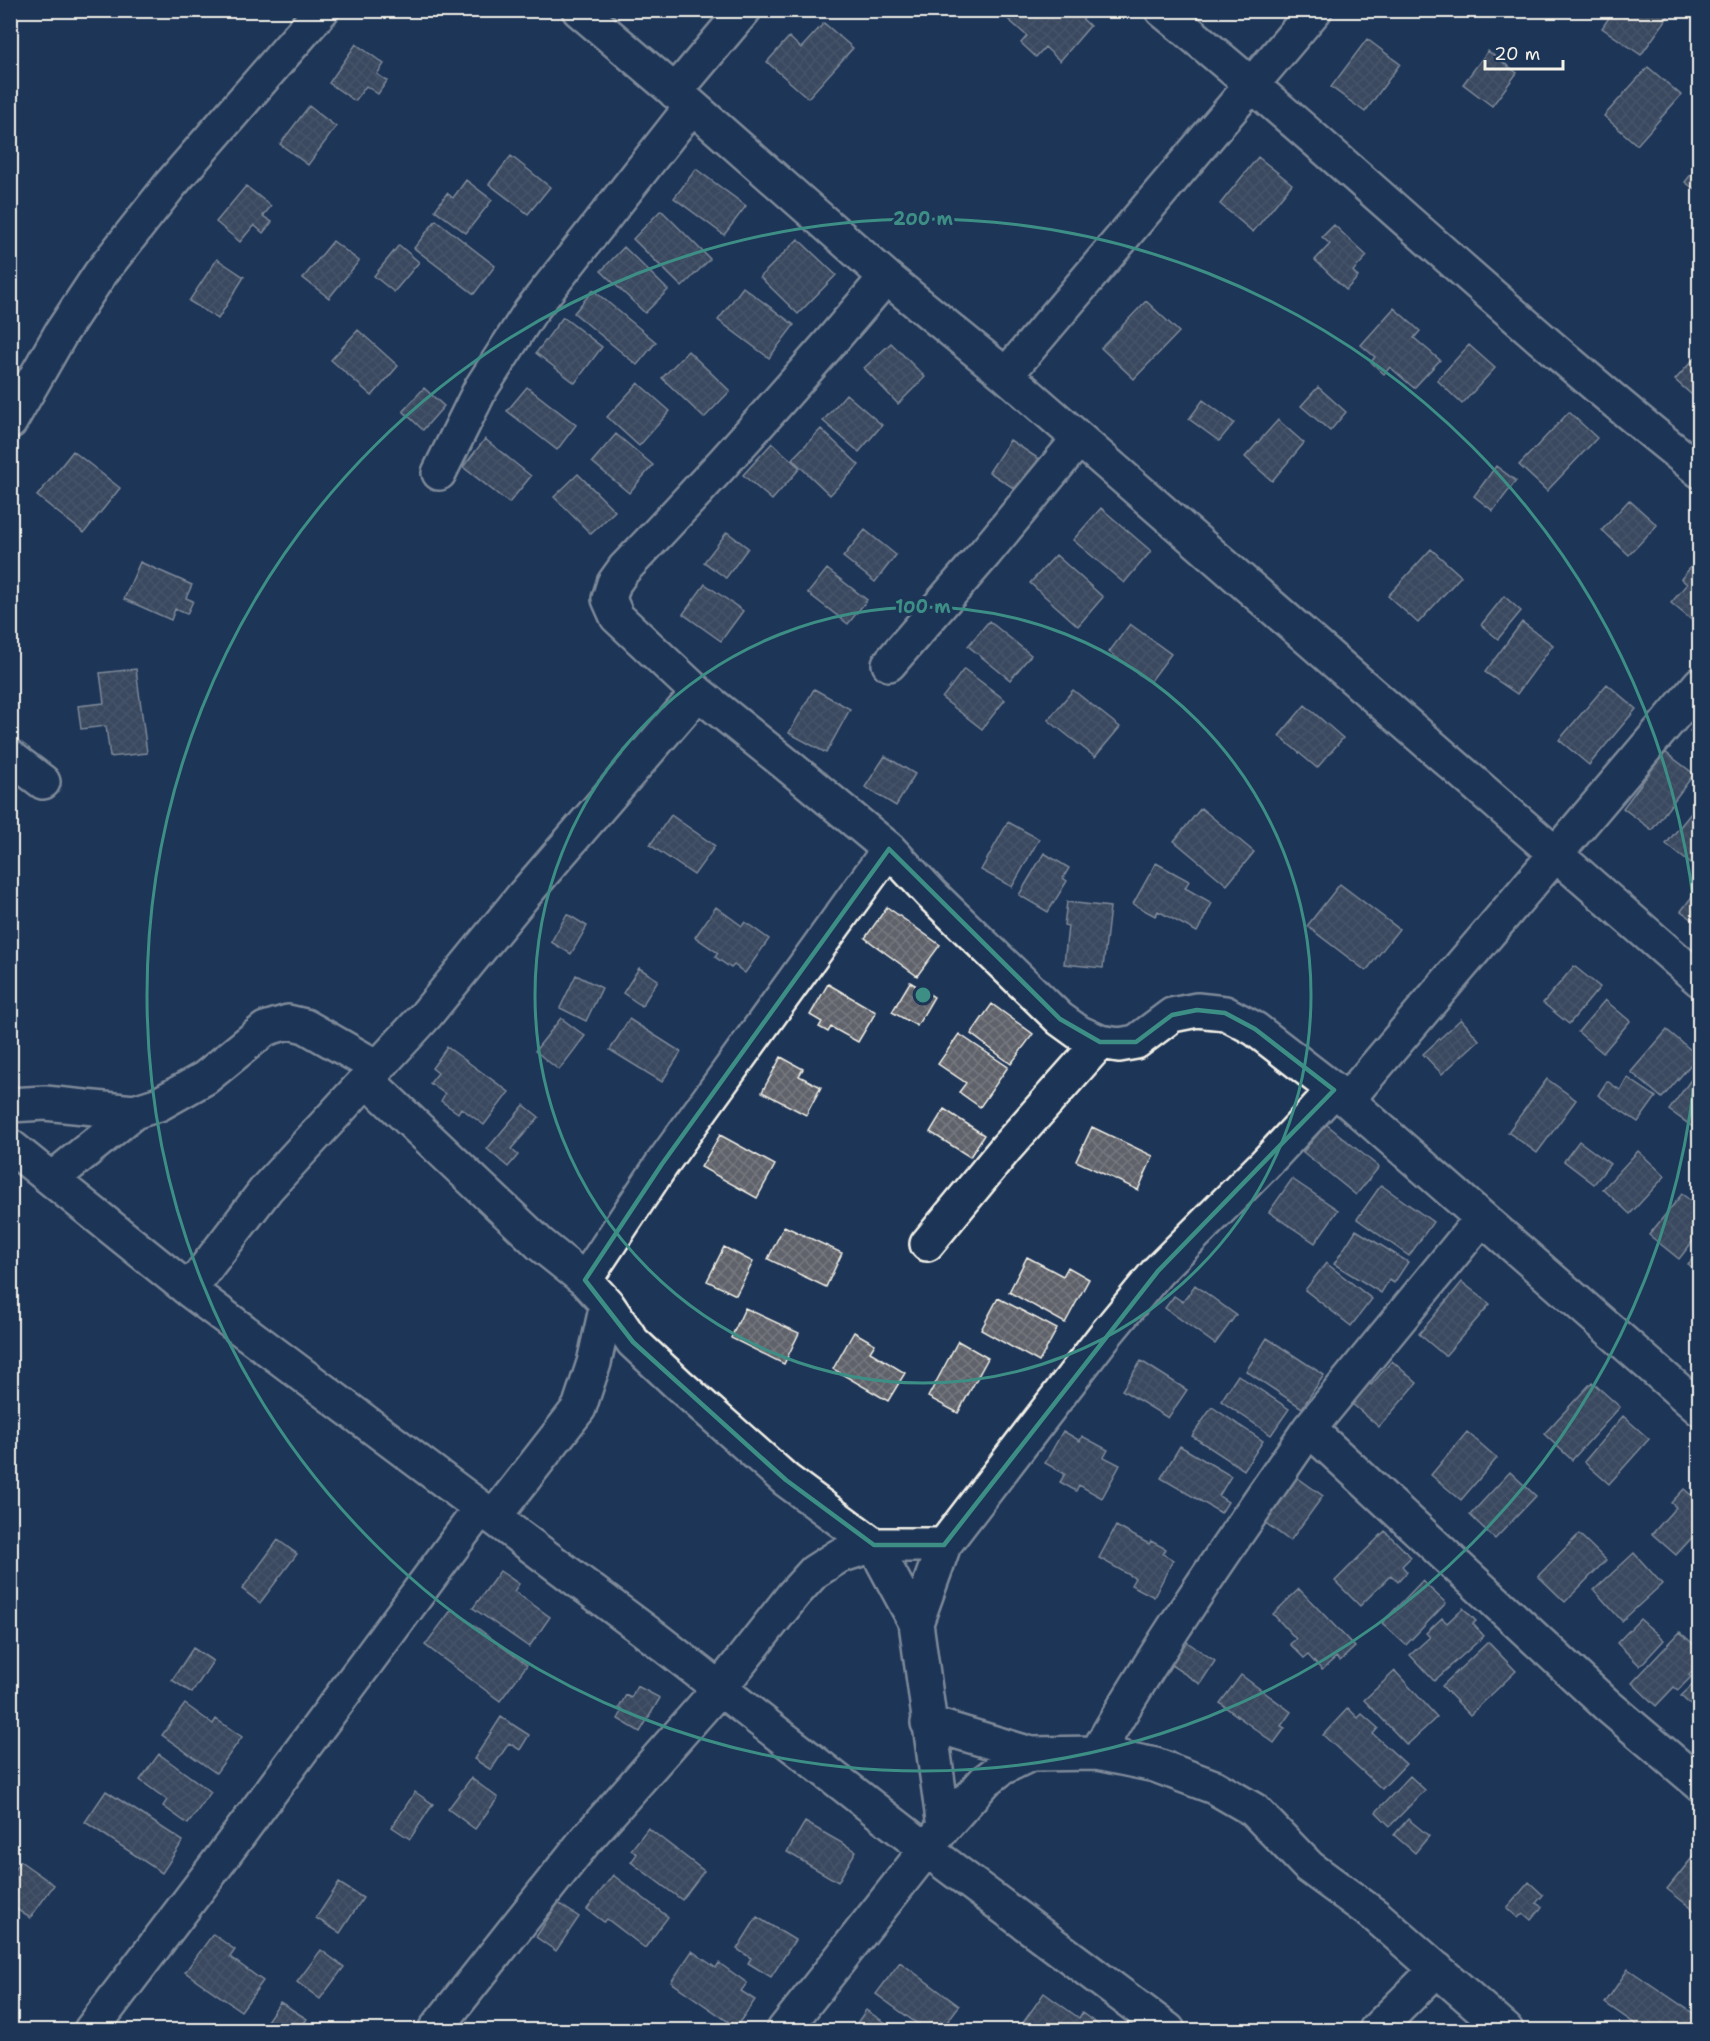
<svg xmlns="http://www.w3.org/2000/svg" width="1710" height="2041" viewBox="0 0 1710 2041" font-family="'Shantell Sans',sans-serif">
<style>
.building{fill:url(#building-cross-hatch);stroke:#f4f1e8;stroke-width:1.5}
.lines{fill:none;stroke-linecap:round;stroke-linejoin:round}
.minor-casing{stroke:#f4f1e8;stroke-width:38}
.minor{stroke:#1d3557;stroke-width:33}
.marked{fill:none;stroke:#3d8f86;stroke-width:4.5;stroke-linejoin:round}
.ring{fill:none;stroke:#3d8f86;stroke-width:3}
.centre{fill:#3d8f86;stroke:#1d3557;stroke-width:3}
.ring-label{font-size:18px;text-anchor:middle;font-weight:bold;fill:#3d8f86;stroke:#1d3557;stroke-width:6;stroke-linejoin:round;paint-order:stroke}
</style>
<defs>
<pattern id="building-cross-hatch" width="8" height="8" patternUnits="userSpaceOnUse" patternTransform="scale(1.5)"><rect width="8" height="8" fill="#5f626a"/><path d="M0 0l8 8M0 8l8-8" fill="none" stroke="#77797f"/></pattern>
</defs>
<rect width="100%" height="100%" fill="#1d3557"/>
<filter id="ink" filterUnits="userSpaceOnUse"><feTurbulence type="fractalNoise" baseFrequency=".0167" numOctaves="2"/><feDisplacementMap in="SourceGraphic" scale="12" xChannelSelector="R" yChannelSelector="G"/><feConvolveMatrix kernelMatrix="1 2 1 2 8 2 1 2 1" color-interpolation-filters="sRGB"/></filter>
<g filter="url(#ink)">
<path class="building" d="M 1001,10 L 1073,10 L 1090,26 L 1060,61 L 1045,47 L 1036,57 L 1021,43 L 1027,36 L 1000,12 Z
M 1614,10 L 1673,10 L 1641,55 L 1602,28 Z
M 824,23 L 853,48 L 808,98 L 767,62 L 789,37 L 801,48 Z
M 1367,39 L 1400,64 L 1365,112 L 1331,87 Z
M 356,44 L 384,64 L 377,74 L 387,81 L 378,94 L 366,86 L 355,101 L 329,83 Z
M 1488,51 L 1517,73 L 1492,106 L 1463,84 Z
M 1648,67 L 1681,95 L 1637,145 L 1604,116 Z
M 309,106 L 336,127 L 308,165 L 280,144 Z
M 511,156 L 550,187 L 528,214 L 489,184 Z
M 1258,157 L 1292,184 L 1253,232 L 1220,204 Z
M 1700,163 L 1700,193 L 1685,182 Z
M 696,169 L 746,206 L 724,235 L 674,198 Z
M 466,180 L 492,200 L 466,233 L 435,210 L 447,193 L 453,198 Z
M 246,186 L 271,206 L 263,216 L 272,222 L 263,233 L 254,225 L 240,242 L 216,222 Z
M 661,210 L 710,259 L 682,287 L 633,239 Z
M 436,220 L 495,266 L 474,294 L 414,248 Z
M 1334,225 L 1367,256 L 1353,271 L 1358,277 L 1346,290 L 1315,260 L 1330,244 L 1322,237 Z
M 798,239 L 836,275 L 798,314 L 760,277 Z
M 333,241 L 359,261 L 329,298 L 303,278 Z
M 399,245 L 419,262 L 394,292 L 374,276 Z
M 624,247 L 668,290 L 645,313 L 601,271 Z
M 217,259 L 244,277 L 218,319 L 189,301 Z
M 743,287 L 794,325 L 769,358 L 718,320 Z
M 593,290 L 656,342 L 637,365 L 574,313 Z
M 1146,301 L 1179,332 L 1134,379 L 1101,348 Z
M 1394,308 L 1420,331 L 1414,338 L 1440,360 L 1414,388 L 1390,367 L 1384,374 L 1371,362 L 1375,357 L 1361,345 Z
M 563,317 L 602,347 L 575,383 L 536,353 Z
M 358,330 L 398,366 L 372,396 L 331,360 Z
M 891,343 L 925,377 L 898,404 L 864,368 Z
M 1469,345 L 1495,368 L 1462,404 L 1437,380 Z
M 688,351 L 730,391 L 704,418 L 662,378 Z
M 1700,352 L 1700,402 L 1675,380 Z
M 638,383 L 670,411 L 639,446 L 607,417 Z
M 527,387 L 576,425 L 557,450 L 507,411 Z
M 1318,387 L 1346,412 L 1330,431 L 1301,406 Z
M 424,388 L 444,406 L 423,430 L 403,411 Z
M 846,394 L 882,425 L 859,452 L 823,421 Z
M 1203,400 L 1234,423 L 1219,441 L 1189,419 Z
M 1569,412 L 1597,438 L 1547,491 L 1519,465 Z
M 1278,420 L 1304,443 L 1272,481 L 1245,457 Z
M 821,429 L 859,465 L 830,495 L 792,459 Z
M 616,434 L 653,465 L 629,493 L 592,462 Z
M 485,439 L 531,476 L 509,503 L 463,467 Z
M 1010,440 L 1039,459 L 1018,491 L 989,472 Z
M 772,443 L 800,468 L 772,500 L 743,475 Z
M 73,451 L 120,488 L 84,533 L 37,496 Z
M 1496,466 L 1516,481 L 1493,511 L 1474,496 Z
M 578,474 L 615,511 L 591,534 L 554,497 Z
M 1629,500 L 1657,525 L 1629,555 L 1602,530 Z
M 1101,508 L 1151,551 L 1124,583 L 1073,540 Z
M 865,530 L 896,555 L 875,582 L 843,557 Z
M 727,532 L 748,548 L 726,578 L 704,562 Z
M 1431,549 L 1461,576 L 1418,623 L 1388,596 Z
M 1056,555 L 1103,597 L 1078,626 L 1030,583 Z
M 1700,556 L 1700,627 L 1671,603 L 1687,584 L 1681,579 Z
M 140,562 L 192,585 L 186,598 L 193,601 L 187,614 L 175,609 L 171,620 L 124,599 Z
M 827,569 L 867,600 L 848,624 L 808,593 Z
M 705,584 L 743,611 L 721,641 L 683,614 Z
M 1504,596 L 1521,611 L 1498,639 L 1481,625 Z
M 989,621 L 1031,655 L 1010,680 L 968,646 Z
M 1522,622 L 1553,645 L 1517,694 L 1485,672 Z
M 1130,624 L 1171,654 L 1150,682 L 1109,652 Z
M 136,669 L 147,753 L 110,757 L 106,726 L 81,729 L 78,706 L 104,703 L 100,673 Z
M 964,669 L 1005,700 L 982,729 L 942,698 Z
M 1607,684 L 1636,709 L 1589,765 L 1559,740 Z
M 814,689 L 850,709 L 826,753 L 789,733 Z
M 1073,690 L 1120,727 L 1095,757 L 1048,720 Z
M 1305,705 L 1343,738 L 1317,768 L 1279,736 Z
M 1700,721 L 1700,739 L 1690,731 Z
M 1665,752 L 1694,774 L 1652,830 L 1623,808 Z
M 885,756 L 915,774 L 896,806 L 865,787 Z
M 1700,802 L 1700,864 L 1696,868 L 1666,844 Z
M 1201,808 L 1254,852 L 1227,885 L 1174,841 Z
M 671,815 L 715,846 L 694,875 L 650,845 Z
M 1008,822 L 1039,839 L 1012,887 L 981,870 Z
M 1044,853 L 1069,868 L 1063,878 L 1067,881 L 1048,912 L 1019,895 Z
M 1156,863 L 1189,881 L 1185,888 L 1212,903 L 1197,932 L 1158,911 L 1155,916 L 1133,904 Z
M 1340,884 L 1399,929 L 1366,971 L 1307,926 Z
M 1696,891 L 1700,894 L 1700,925 L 1681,911 Z
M 1067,902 L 1110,907 L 1103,968 L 1064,964 L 1068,926 L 1064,925 Z
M 716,907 L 742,926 L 745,922 L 769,939 L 745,973 L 734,965 L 731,968 L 715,957 L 718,953 L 695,937 Z
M 887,907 L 940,945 L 917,976 L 865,938 Z
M 567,914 L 587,926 L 571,954 L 551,942 Z
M 1574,966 L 1600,987 L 1569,1024 L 1543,1003 Z
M 639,968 L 658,980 L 642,1006 L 623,993 Z
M 576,975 L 602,988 L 586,1021 L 560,1008 Z
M 910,982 L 934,997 L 917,1026 L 892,1012 Z
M 828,984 L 876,1012 L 858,1042 L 831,1027 L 828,1032 L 819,1027 L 822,1022 L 810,1015 Z
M 1605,1000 L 1630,1021 L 1603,1053 L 1578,1032 Z
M 992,1004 L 1033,1034 L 1011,1064 L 971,1034 Z
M 561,1018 L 585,1036 L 559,1070 L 535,1051 Z
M 629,1019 L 681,1052 L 662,1082 L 610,1050 Z
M 1461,1019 L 1479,1040 L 1442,1074 L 1423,1054 Z
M 1667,1030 L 1698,1056 L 1662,1098 L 1631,1072 Z
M 959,1034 L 1008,1067 L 980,1107 L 959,1092 L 966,1083 L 938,1064 Z
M 447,1047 L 509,1092 L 484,1125 L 461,1108 L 458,1113 L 441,1101 L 445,1094 L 430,1083 L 438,1073 L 432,1068 Z
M 781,1057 L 803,1069 L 799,1076 L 821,1087 L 806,1115 L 762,1092 Z
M 1700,1067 L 1700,1132 L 1669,1110 Z
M 1628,1078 L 1656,1097 L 1638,1122 L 1598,1095 L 1607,1081 L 1620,1090 Z
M 1547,1079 L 1576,1100 L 1537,1153 L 1508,1132 Z
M 524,1105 L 539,1117 L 511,1149 L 518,1155 L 508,1167 L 487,1149 Z
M 944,1109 L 984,1135 L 970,1157 L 930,1132 Z
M 1326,1124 L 1379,1167 L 1356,1195 L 1303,1152 Z
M 1092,1127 L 1153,1156 L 1138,1190 L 1076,1161 Z
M 720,1135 L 775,1165 L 757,1198 L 701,1167 Z
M 1579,1141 L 1610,1164 L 1594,1184 L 1564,1161 Z
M 1638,1151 L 1665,1176 L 1630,1214 L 1603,1189 Z
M 1292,1179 L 1338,1210 L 1315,1243 L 1269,1212 Z
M 1381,1185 L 1433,1222 L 1409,1256 L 1357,1219 Z
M 1682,1194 L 1700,1208 L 1700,1232 L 1679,1259 L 1649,1235 Z
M 784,1226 L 842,1253 L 826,1287 L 768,1259 Z
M 1356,1230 L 1408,1262 L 1394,1283 L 1389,1280 L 1381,1293 L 1334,1264 Z
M 724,1247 L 753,1262 L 736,1295 L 707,1281 Z
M 1700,1251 L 1700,1274 L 1688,1264 Z
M 1027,1257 L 1063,1276 L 1068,1267 L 1089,1279 L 1065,1323 L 1009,1292 Z
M 1326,1263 L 1372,1299 L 1351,1326 L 1305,1290 Z
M 1462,1282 L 1490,1304 L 1445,1356 L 1419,1334 Z
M 1195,1285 L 1236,1315 L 1215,1344 L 1165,1308 L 1174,1296 L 1183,1302 Z
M 998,1298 L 1057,1329 L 1039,1362 L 981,1330 Z
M 745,1308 L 799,1333 L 784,1364 L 731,1338 Z
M 854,1332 L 875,1344 L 870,1352 L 905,1373 L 888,1401 L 833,1369 Z
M 1267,1338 L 1324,1375 L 1302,1408 L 1246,1371 Z
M 958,1341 L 988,1358 L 958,1413 L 928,1397 Z
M 1141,1361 L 1187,1390 L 1168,1418 L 1122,1390 Z
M 1392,1361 L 1417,1383 L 1379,1427 L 1350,1402 L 1367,1382 L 1371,1385 Z
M 1238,1375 L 1289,1409 L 1271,1435 L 1221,1401 Z
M 1592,1382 L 1620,1407 L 1572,1460 L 1544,1434 Z
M 1212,1407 L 1263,1441 L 1244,1470 L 1192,1436 Z
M 1623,1416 L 1649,1439 L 1609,1484 L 1584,1462 Z
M 1063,1431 L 1080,1441 L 1082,1436 L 1108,1450 L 1104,1457 L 1120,1465 L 1102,1498 L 1079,1485 L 1076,1491 L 1060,1482 L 1065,1474 L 1045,1463 Z
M 1467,1432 L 1497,1458 L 1461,1500 L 1431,1475 Z
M 1180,1446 L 1231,1476 L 1219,1496 L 1228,1502 L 1221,1513 L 1161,1478 Z
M 1510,1472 L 1536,1496 L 1495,1539 L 1470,1515 Z
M 1291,1473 L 1323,1496 L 1290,1541 L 1259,1518 Z
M 1699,1485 L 1700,1529 L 1676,1555 L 1652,1534 L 1676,1507 L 1671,1503 L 1684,1489 L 1691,1495 Z
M 1116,1526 L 1149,1544 L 1151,1541 L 1166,1549 L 1163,1554 L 1173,1560 L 1154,1597 L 1131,1585 L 1135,1578 L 1099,1558 Z
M 1385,1531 L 1411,1557 L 1402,1566 L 1407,1572 L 1398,1582 L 1391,1575 L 1360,1606 L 1335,1581 Z
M 1579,1534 L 1606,1560 L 1565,1602 L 1538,1576 Z
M 278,1540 L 297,1554 L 260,1603 L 242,1589 Z
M 1634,1553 L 1662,1584 L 1622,1621 L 1594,1590 Z
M 500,1571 L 519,1584 L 514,1591 L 550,1617 L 529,1647 L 473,1608 Z
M 1422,1581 L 1446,1603 L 1406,1645 L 1382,1623 Z
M 1299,1589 L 1355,1647 L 1340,1661 L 1336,1657 L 1322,1670 L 1308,1655 L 1304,1658 L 1290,1644 L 1296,1639 L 1273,1614 Z
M 1463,1608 L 1476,1621 L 1473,1624 L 1484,1636 L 1434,1681 L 1410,1655 L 1430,1637 L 1426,1633 L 1442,1618 L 1447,1623 Z
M 452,1609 L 527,1665 L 500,1701 L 425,1645 Z
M 1640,1619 L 1664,1640 L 1640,1666 L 1617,1643 Z
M 1680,1632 L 1700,1650 L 1700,1664 L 1689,1675 L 1691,1677 L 1678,1690 L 1674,1687 L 1656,1706 L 1632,1683 Z
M 1184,1640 L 1215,1661 L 1200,1684 L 1168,1663 Z
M 1488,1642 L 1516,1671 L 1470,1715 L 1442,1686 Z
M 193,1648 L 213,1661 L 192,1693 L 172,1680 Z
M 1395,1671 L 1437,1717 L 1407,1745 L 1364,1700 Z
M 1241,1675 L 1291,1712 L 1281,1726 L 1285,1728 L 1274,1743 L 1220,1703 Z
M 1700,1678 L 1700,1714 L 1681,1696 Z
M 637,1686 L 660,1698 L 640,1732 L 618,1719 L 623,1710 L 619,1708 L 626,1695 L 631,1698 Z
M 185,1704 L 213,1724 L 216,1719 L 242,1737 L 216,1773 L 162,1735 Z
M 1348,1708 L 1358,1718 L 1362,1714 L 1378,1728 L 1373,1734 L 1406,1764 L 1382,1789 L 1323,1735 Z
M 501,1717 L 529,1735 L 520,1750 L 509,1743 L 491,1770 L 474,1759 Z
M 159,1754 L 211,1792 L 188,1824 L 163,1806 L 167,1800 L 140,1780 Z
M 1410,1776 L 1425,1790 L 1390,1826 L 1376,1812 Z
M 471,1778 L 498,1798 L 475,1829 L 448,1809 Z
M 106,1791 L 183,1841 L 162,1873 L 85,1822 Z
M 415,1792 L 433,1804 L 410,1839 L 392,1827 Z
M 1408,1819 L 1429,1836 L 1415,1853 L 1394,1835 Z
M 805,1822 L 856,1851 L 838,1882 L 787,1852 Z
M 648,1828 L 704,1871 L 682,1900 L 631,1862 L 637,1854 L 631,1850 Z
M 1700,1848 L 1700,1905 L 1695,1911 L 1667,1889 Z
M 20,1861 L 54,1885 L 30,1918 L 10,1905 L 10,1875 Z
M 613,1875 L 668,1917 L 645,1948 L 607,1919 L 604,1922 L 587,1909 Z
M 1529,1882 L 1543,1895 L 1536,1903 L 1542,1907 L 1531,1920 L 1523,1913 L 1518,1918 L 1507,1908 Z
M 339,1883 L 363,1898 L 340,1933 L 316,1918 Z
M 558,1903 L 579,1917 L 556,1951 L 536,1937 Z
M 757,1917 L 795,1940 L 771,1977 L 748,1963 L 751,1958 L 737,1949 Z
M 213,1934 L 235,1950 L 230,1957 L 263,1981 L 241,2011 L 185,1972 Z
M 321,1950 L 344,1967 L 320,1999 L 297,1982 Z
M 692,1951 L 716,1968 L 719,1963 L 747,1983 L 741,1991 L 755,2000 L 736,2027 L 671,1982 Z
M 900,1962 L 959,2006 L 941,2030 L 926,2030 L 876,1994 Z
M 1628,1969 L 1700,2018 L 1700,2030 L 1635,2030 L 1638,2026 L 1605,2003 Z
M 1044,1993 L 1079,2018 L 1082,2013 L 1103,2028 L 1101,2030 L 1024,2030 L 1020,2027 Z
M 280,2002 L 307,2019 L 299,2030 L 261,2030 Z
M 866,2010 L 896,2030 L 852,2030 Z"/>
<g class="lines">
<g class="minor-casing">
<path id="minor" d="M 579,10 L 692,106 L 886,277 L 1006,375 L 1700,980
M 1162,10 C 1345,159 1515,324 1700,471
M 675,92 L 744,10
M 1006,375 L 1315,10
M 10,422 L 61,333 L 100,274 L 171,184 L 322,10
M 439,473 L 481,388 L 530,312 L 692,106
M 889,664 L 985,553 L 1079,439
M 1700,684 L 1347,1100 L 1700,1409
M 698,693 L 785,763 L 889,849 L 932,895 L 1060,1019 L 1078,1032 L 1100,1042 L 1119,1045 L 1136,1042 L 1172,1015 L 1197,1010 L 1225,1013 L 1255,1029 L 1347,1100
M 10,757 L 43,782
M 366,1079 L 540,1244 L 585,1280
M 10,1105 L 45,1103 L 134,1112
M 10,1146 L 189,1290 L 656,1639 L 927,1850 L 1168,2030
M 52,1179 L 134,1112 L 159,1104 L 205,1078 L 265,1029 L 288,1022 L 305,1026 L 377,1067
M 1482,1218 L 1309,1429 L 1608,1706 L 1700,1784
M 927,1244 L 1006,1148 L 1100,1042
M 189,1290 L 267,1188 L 426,1015 L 523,896 L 698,693 L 617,617 L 609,599 L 614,583 L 624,569 C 715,474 802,377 886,277
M 494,1517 L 579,1408 L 594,1363 L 607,1304
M 916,1623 L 944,1545 L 1105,1335 L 1158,1271 L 1264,1165 L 1334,1090
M 928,1723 L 1031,1754
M 1097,1753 L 1155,1765 L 1214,1787 L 1254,1810 L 1309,1867 L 1376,1916 L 1506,2030
M 944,1827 L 985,1781 L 1002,1768 L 1031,1754 L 1097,1753 C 1161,1641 1236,1535 1309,1429
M 91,2030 L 223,1856 L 481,1508
M 435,2030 L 584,1842 L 719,1689 L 794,1594 L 814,1572 L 839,1556 L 874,1545 L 944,1545
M 784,2030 L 944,1827 L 916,1623 L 874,1545 L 786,1480 L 678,1384 L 633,1342 L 607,1304 L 585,1280 L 662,1164 L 889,849
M 1376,2030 L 1437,1969"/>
</g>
<use href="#minor" class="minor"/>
</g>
</g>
<path d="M0 0H1710V2041H0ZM 889,849 L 1060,1019 L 1100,1042 L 1136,1042 L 1172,1015 L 1197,1010 L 1225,1013 L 1255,1029 L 1334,1090 L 1158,1271 L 944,1545 L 874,1545 L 786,1480 L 633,1342 L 585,1280 L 662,1164 Z" fill="#1d3557" fill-opacity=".55" fill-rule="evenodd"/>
<path class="marked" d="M 889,849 L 1060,1019 L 1100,1042 L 1136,1042 L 1172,1015 L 1197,1010 L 1225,1013 L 1255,1029 L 1334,1090 L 1158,1271 L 944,1545 L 874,1545 L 786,1480 L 633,1342 L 585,1280 L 662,1164 Z"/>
<g class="ring">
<circle cx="923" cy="995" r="388"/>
<circle cx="923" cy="995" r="776"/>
</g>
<circle cx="923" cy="995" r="9" class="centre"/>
<g class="ring-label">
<text x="923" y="225">200 m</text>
<text x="923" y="613">100 m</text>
</g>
<rect width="1710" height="2041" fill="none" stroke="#1d3557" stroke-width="36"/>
<rect x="18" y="18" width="1674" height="2005" fill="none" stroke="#f4f1e8" stroke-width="2" filter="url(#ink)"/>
<path d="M1485 60v9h78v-9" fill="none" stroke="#f4f1e8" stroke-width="3"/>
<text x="1494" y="60" font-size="18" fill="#f4f1e8" stroke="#1d3557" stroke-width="4.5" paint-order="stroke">20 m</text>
</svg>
